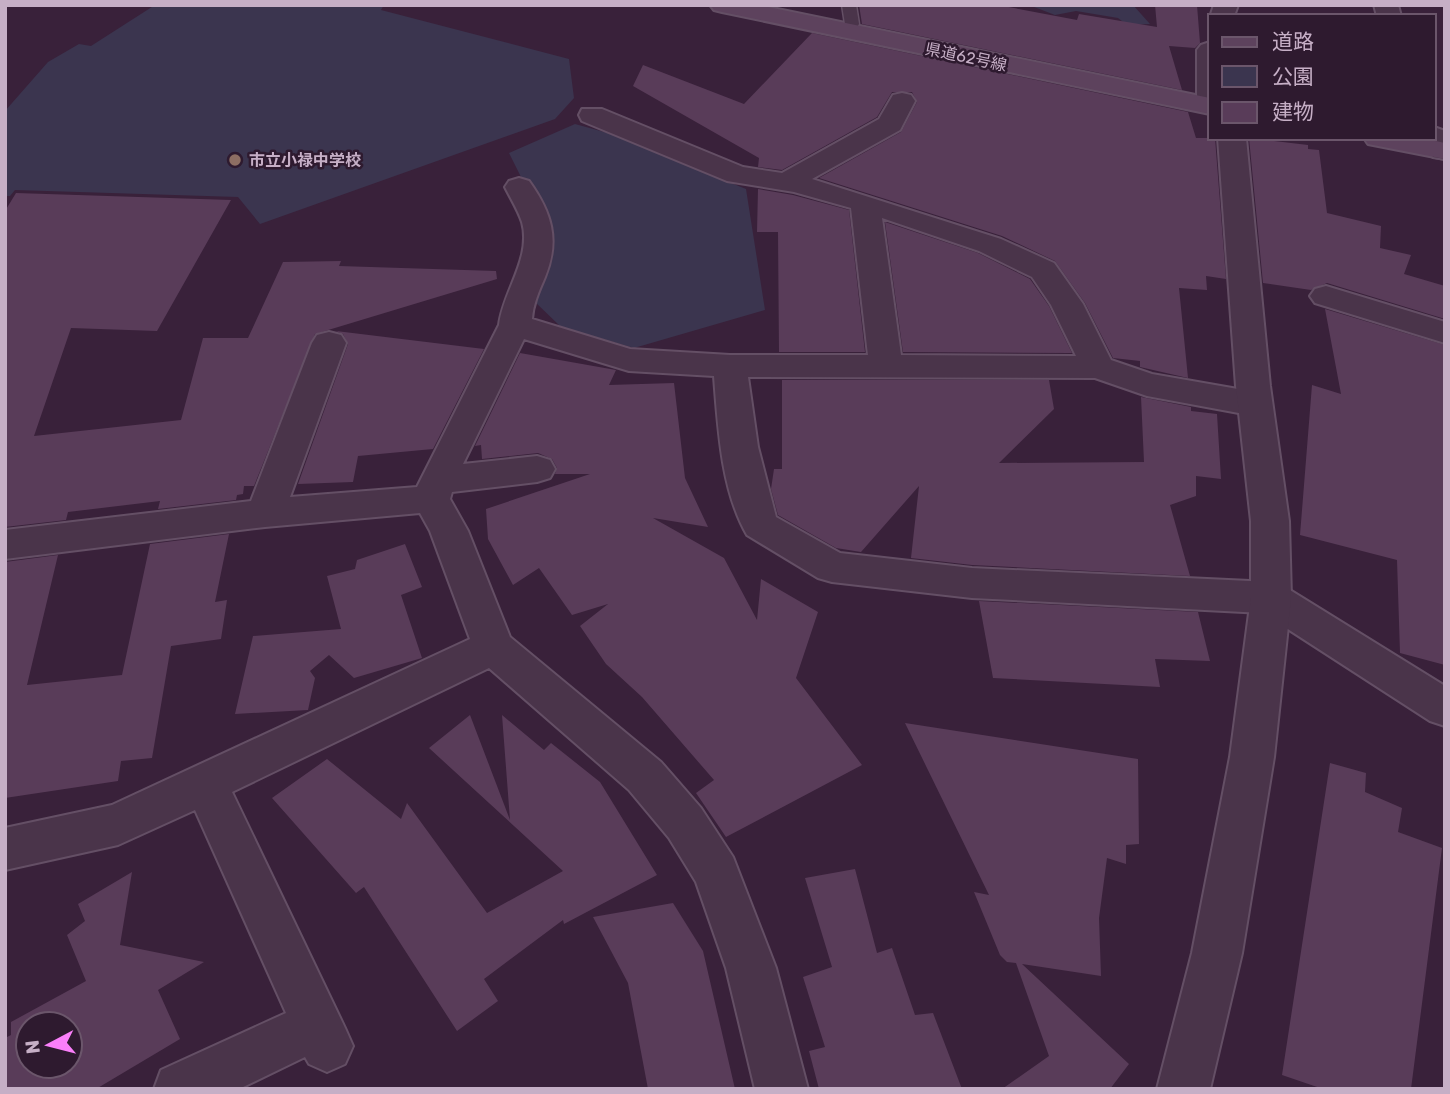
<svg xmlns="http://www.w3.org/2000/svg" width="1450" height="1094" viewBox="0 0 1450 1094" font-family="Rubik,'Noto Sans JP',sans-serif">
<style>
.green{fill:#3b354f}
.building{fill:#593c59;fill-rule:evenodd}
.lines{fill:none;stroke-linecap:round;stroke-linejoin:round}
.service-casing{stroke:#644f65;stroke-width:3}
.minor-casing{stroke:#644f65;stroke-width:4}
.tertiary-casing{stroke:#644f65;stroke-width:4}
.secondary-casing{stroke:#644f65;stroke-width:4}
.service{fill:#4a344a;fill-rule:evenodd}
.minor{fill:#4a344a;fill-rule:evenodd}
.tertiary{fill:#4a344a;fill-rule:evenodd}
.secondary{fill:#5d425d;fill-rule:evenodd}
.education-dot{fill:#8d6e63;stroke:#2e1a2f;stroke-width:2.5}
.labels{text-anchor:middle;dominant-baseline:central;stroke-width:5;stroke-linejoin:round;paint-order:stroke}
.far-street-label{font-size:16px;fill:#c6afc6;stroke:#2e1a2f}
.far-poi-label{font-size:16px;font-weight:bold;fill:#c6afc6;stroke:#2e1a2f;text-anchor:start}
</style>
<rect width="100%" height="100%" fill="#39213a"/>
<path class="green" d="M 155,5 L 384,5 L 381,10 L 569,59 L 574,98 L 555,119 L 260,224 L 238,197 L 15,190 L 10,196 L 5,196 L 5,111 L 48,62 L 79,44 L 91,46 Z
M 1029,5 L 1133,5 L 1150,24 L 1127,25 L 1118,18 L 1076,11 L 1055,15 Z
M 575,124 L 608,133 L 746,189 L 765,310 L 634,348 L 561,327 L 533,300 L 553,241 L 509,153 Z"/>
<path class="building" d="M 859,5 L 998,5 L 1077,20 L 1079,14 L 1157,27 L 1155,5 L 1197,5 L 1200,43 L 1195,48 L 1169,46 L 1182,90 L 862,24 Z
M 812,33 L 1188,112 L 1196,138 L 1215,138 L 1226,279 L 1206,276 L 1207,290 L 1179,288 L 1188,378 L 1140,367 L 1140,361 L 1113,358 L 1085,303 L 1055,261 L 1002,236 L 819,178 L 901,132 L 917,102 L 912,92 L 892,92 L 877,117 L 782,170 L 758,167 L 759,158 L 633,86 L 643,65 L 744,104 Z
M 1249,138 L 1308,145 L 1308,149 L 1319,150 L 1327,213 L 1381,226 L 1380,248 L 1411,255 L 1404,274 L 1445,286 L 1445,319 L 1327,283 L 1311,290 L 1263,283 Z
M 758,189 L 793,195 L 849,210 L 865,352 L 779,352 L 778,232 L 757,232 Z
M 16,193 L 231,200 L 157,331 L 71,328 L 34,436 L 181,420 L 203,338 L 248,338 L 283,262 L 341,261 L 339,266 L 496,271 L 497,279 L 315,334 L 254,486 L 244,486 L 243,494 L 237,495 L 236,500 L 158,509 L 160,501 L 68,512 L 66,520 L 5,527 L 5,211 Z
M 885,222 L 978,253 L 1030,279 L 1049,306 L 1072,353 L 903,352 Z
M 1325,309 L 1445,345 L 1445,665 L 1400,653 L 1397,560 L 1300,535 L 1312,385 L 1341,394 Z
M 336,331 L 484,349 L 433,449 L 358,456 L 353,482 L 298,484 L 348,344 L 343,334 Z
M 520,353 L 616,370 L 609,385 L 674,383 L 685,478 L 708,527 L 653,518 L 724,558 L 757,620 L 761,579 L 818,612 L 796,678 L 862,765 L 726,837 L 696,793 L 714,780 L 642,697 L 606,664 L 580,626 L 608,604 L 572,615 L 539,568 L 513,585 L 488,539 L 486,509 L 590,474 L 555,474 L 557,468 L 552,459 L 538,453 L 482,459 L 481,445 L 475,446 Z
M 782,380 L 1049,380 L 1054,409 L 999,463 L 1144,462 L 1141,397 L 1191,407 L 1191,411 L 1217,414 L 1221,479 L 1196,476 L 1196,496 L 1170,505 L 1190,576 L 972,565 L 911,558 L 919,486 L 861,552 L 836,548 L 778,515 L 771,489 L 774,469 L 782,469 Z
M 229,534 L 215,602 L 227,600 L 221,639 L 171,646 L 152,758 L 121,761 L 118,781 L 5,798 L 5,562 L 58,555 L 27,685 L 122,675 L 150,544 Z
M 405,544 L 422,587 L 401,595 L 422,658 L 354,678 L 329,655 L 310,671 L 315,678 L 308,710 L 235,714 L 253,636 L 341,629 L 327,576 L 355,569 L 357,560 Z
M 979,601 L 1198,612 L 1210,661 L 1155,659 L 1160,687 L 993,678 Z
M 470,715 L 510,820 L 502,715 L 544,750 L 551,743 L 600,782 L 657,875 L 564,924 L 563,920 L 484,979 L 498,1001 L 457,1031 L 364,887 L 356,893 L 272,798 L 327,759 L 401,819 L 407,803 L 487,913 L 563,871 L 429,748 Z
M 905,723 L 1138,759 L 1139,844 L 1126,845 L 1126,864 L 1107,858 L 1099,918 L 1101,976 L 1022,964 L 1129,1064 L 1110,1089 L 1002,1089 L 1049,1056 L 1016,963 L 1007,962 L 1000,955 L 974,892 L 989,895 Z
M 1330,763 L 1366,773 L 1365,792 L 1402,808 L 1398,832 L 1442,848 L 1411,1089 L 1323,1089 L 1282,1075 Z
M 855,869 L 877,953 L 892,948 L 915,1015 L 933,1013 L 962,1089 L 819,1089 L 809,1051 L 825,1047 L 803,977 L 832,967 L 805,878 Z
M 132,872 L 120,945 L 204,962 L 158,990 L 180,1039 L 96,1089 L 5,1089 L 5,1038 L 11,1035 L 11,1022 L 86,981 L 67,935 L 85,921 L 78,904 ZM 28,1024 L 70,1024 L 70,1066 L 28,1066 Z
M 673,903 L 703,951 L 735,1089 L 648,1089 L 628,983 L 593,917 Z"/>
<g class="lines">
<g class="service-casing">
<path id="service" d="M 842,5 L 856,5 L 859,24 L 852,35 L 847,36 L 840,32 L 845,24 Z"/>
</g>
<g class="minor-casing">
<path id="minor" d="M 1214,5 L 1238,5 L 1234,16 L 1210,17 Z
M 1210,42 L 1210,108 L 1201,106 L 1197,100 L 1197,50 L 1201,45 Z
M 902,93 L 911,95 L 915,101 L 900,130 L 812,179 L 1001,239 L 1054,263 L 1083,304 L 1111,360 L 1152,374 L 1255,392 L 1267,396 L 1272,404 L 1267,412 L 1255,416 L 1147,396 L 1095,378 L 748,377 L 758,447 L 776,517 L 840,553 L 972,568 L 1271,582 L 1285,587 L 1445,686 L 1445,726 L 1430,721 L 1263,613 L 972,598 L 832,582 L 818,578 L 747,535 C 721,490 718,427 714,376 L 629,371 L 524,339 L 463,464 L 537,456 L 550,460 L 555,469 L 550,478 L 537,482 L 452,492 L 450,499 L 468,531 L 510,637 L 661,762 L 701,808 L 733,857 L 776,968 L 808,1089 L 755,1089 L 726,968 L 696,882 L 669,838 L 629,790 L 489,668 L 232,792 L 345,1028 L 353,1046 L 345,1064 L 327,1072 L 309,1064 L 305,1057 L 239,1089 L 154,1089 L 161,1070 L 286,1013 L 195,810 L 118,845 L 5,870 L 5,828 L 112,805 L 470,639 L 430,531 L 420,513 L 265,527 L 5,559 L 5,530 L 251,501 L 312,343 L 317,335 L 329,332 L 341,335 L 346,343 L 290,497 L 417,487 L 499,325 C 503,291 532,258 522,222 C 518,210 511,199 505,187 L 509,181 L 519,178 L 529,181 C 552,213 560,240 545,277 C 539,291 533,304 532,319 L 630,349 L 730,355 L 868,355 L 851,208 L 794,192 L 727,181 L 582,121 L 579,115 L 582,109 L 602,109 L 743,167 L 782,173 L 879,119 L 893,95 ZM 882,218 L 979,251 L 1032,277 L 1051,305 L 1076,356 L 901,355 Z
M 1326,286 L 1445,322 L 1445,343 L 1315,303 L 1310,296 L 1315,289 Z"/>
</g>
<g class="tertiary-casing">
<path id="tertiary" d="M 1374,5 L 1398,5 L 1401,16 L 1377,16 Z
M 1434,127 L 1445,131 L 1445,159 L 1433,157 L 1422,138 L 1434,138 Z
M 1218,138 L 1246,138 L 1270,386 L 1289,521 L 1291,598 L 1274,757 L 1242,953 L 1210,1089 L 1157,1089 L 1192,953 L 1230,757 L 1251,598 L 1251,521 L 1236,386 Z"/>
</g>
<g class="secondary-casing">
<path id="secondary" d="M 710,5 L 758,5 L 1210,98 L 1210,114 L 722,12 L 714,10 Z
M 1364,138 L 1422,138 L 1445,143 L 1445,159 L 1368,144 Z"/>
</g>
<use href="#service" class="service"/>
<use href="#minor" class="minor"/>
<use href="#tertiary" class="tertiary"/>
<use href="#secondary" class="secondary"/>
</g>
<circle class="education-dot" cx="235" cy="160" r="7"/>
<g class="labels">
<g class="far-street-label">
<text transform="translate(966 57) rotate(12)">県道62号線</text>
</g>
<g class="far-poi-label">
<text x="249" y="160">市立小禄中学校</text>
</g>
</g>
<rect width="1450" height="1094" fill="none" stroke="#c6afc6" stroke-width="14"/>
<rect x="1208" y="14" width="228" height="126" fill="#2e1a2f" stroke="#6b566b" stroke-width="2"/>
<rect x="1222" y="37" width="35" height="10" fill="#5d425d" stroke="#6b566b" stroke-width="2"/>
<text x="1272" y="49" font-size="21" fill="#c6afc6">道路</text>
<rect x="1222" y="66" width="35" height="21" fill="#3b354f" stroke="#6b566b" stroke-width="2"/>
<text x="1272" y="84" font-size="21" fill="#c6afc6">公園</text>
<rect x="1222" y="102" width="35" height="21" fill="#593c59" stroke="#6b566b" stroke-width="2"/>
<text x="1272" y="119" font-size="21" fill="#c6afc6">建物</text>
<g transform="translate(49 1045) rotate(263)"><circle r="33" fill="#2e1a2f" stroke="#6b566b" stroke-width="2"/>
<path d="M0-5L12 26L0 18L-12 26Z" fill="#fb7ffa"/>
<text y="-10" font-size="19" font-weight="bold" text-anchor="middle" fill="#c6afc6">N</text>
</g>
</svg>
